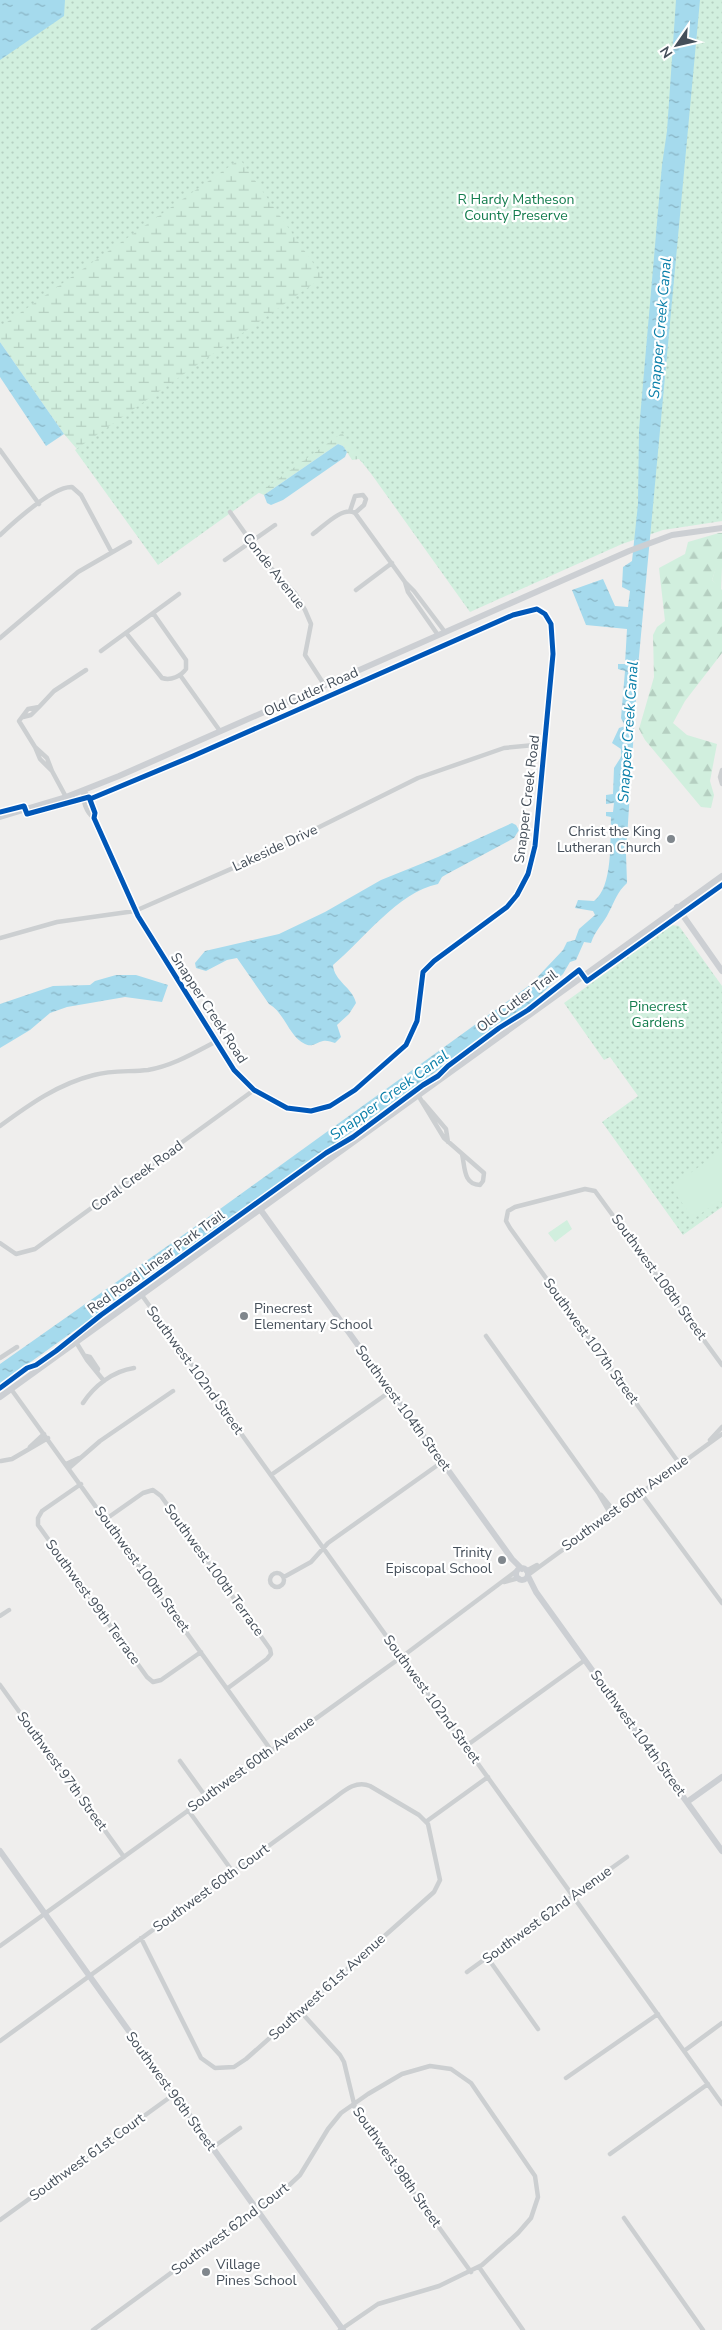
<svg xmlns="http://www.w3.org/2000/svg" width="722" height="2330" viewBox="0 0 722 2330" font-family="'Nunito Sans',sans-serif">
<style>
.grass{fill:url(#grass-tufts)}
.forest{fill:url(#forest-firs)}
.wetland{fill:url(#wetland-marsh)}
.park{fill:url(#park-dots)}
.pitch{fill:#d1efde}
.water{fill:url(#water-ripples)}
.lines{fill:none;stroke-linecap:round;stroke-linejoin:round}
.street{stroke:#cccfd1;stroke-width:4.5}
.secondary{stroke:#cccfd3;stroke-width:6}
.cycleway-casing{stroke:#fff;stroke-width:8}
.cycleway{stroke:#0057b8;stroke-width:5}
.poi-dot{fill:#80878d;stroke:#fff;stroke-width:2}
.labels{text-anchor:middle;dominant-baseline:central;stroke-width:4.5;stroke-linejoin:round;paint-order:stroke}
.park-label{font-size:14px;fill:#147d4e;stroke:#fff}
.street-label{font-size:14px;fill:#454f5a;stroke:#fff}
.poi-label{font-size:14px;fill:#454f5a;stroke:#fff;text-anchor:end}
.water-label{font-size:15px;font-style:italic;fill:#097fa9;stroke:#fff}
</style>
<defs>
<pattern id="grass-tufts" width="24" height="20" patternUnits="userSpaceOnUse" patternTransform="scale(1.25)"><rect width="24" height="20" fill="#d1efde"/><path d="M3 7l-1-3M5 7V3M7 7l1-3M15 17l-1-3M17 17v-4M19 17l1-3" fill="none" stroke="#b5cfc1"/></pattern>
<pattern id="forest-firs" width="22" height="20" patternUnits="userSpaceOnUse" patternTransform="scale(1.25)"><rect width="22" height="20" fill="#d1efde"/><path d="M5 1l3.5 6h-7zM16 11l3.5 6h-7z" fill="#b5cfc1"/></pattern>
<pattern id="wetland-marsh" width="20" height="14" patternUnits="userSpaceOnUse" patternTransform="scale(1.25)"><rect width="20" height="14" fill="#d1efde"/><path d="M1 5h8M5 5V1M11 12h8M15 12V8" fill="none" stroke="#b5cfc1"/></pattern>
<pattern id="park-dots" width="8" height="8" patternUnits="userSpaceOnUse" patternTransform="scale(1.25)"><rect width="8" height="8" fill="#d1efde"/><path d="M2 2h.1M6 6h.1" fill="none" stroke="#b5cfc1" stroke-width="1.8" stroke-linecap="round"/></pattern>
<pattern id="water-ripples" width="26" height="14" patternUnits="userSpaceOnUse" patternTransform="scale(1.25)"><rect width="26" height="14" fill="#a5daed"/><path d="M2 4q2-2 4 0t4 0M15 11q2-2 4 0t4 0" fill="none" stroke="#88b3c3"/></pattern>
</defs>
<rect width="100%" height="100%" fill="#efeeed"/>
<path class="grass" d="M 716,567 L 722,567 L 721,591 L 712,580 Z"/>
<path class="forest" d="M 719,533 L 722,533 L 722,567 L 716,568 L 712,580 L 722,590 L 722,653 L 685,701 L 673,723 L 687,735 L 717,744 L 710,781 L 714,795 L 711,808 L 701,807 L 645,740 L 639,729 L 654,677 L 653,635 L 657,627 L 665,621 L 659,568 L 685,554 L 688,542 Z"/>
<path class="wetland" d="M 663,0 L 386,491 L 359,459 L 352,460 L 343,446 L 338,444 L 264,495 L 253,490 L 94,469 L 64,434 L 0,342 L 0,91 Z"/>
<path class="park" d="M 0,0 L 722,0 L 722,521 L 663,530 L 622,544 L 470,612 L 342,433 L 158,565 L 75,450 L 323,277 L 240,159 L 0,327 Z
M 672,925 L 679,926 L 722,986 L 722,1207 L 683,1235 L 602,1122 L 638,1096 L 610,1057 L 604,1060 L 564,1003 Z"/>
<path class="pitch" d="M 722,1150 L 722,1199 L 693,1219 L 671,1187 Z
M 567,1220 L 572,1229 L 555,1242 L 548,1233 Z"/>
<path class="water" d="M 0,0 L 65,0 L 64,16 L 0,60 Z
M 676,0 L 700,0 L 638,667 L 626,854 L 627,883 C 617,892 615,901 609,912 C 604,923 595,930 591,943 L 584,942 L 576,960 L 570,962 L 563,974 L 530,1004 L 0,1384 L 0,1364 L 220,1209 L 530,985 L 563,950 L 567,942 L 575,940 L 579,929 L 595,915 L 593,911 L 575,908 L 578,900 L 594,901 C 613,887 610,840 611,817 L 606,816 L 606,812 L 613,812 L 614,803 L 606,804 L 606,795 L 613,794 L 614,768 L 621,757 L 621,749 L 612,743 L 619,728 L 625,726 L 621,718 L 625,671 L 618,669 L 618,664 L 625,664 L 627,629 L 586,625 L 572,590 L 603,579 L 615,606 L 628,607 L 630,591 L 622,587 L 623,567 L 632,561 L 638,504 L 639,430 L 662,165 L 667,131 Z
M 0,342 L 64,434 L 46,446 L 0,377 Z
M 338,444 L 343,446 L 347,452 L 345,457 L 283,500 L 271,505 L 267,503 L 264,495 Z
M 512,823 L 516,825 L 519,830 L 514,838 L 447,874 L 442,877 L 438,884 C 398,892 363,940 333,965 C 334,981 353,988 356,1003 L 349,1014 L 337,1025 L 341,1037 L 335,1043 C 331,1042 327,1040 323,1041 C 317,1042 312,1048 305,1044 C 289,1037 285,1013 269,1004 L 237,958 L 227,960 L 206,971 L 196,968 L 195,963 L 205,951 L 279,934 L 325,912 L 381,880 L 438,857 Z
M 116,975 L 136,975 L 168,985 L 162,1002 L 125,997 L 67,1007 L 50,1013 L 30,1030 L 0,1048 L 0,1004 L 53,986 L 90,985 L 95,981 Z"/>
<g class="lines">
<path class="street" d="M 0,450 L 39,504
M 350,511 L 355,496 L 363,495 L 366,499 L 364,505 L 355,513
M 230,512 L 267,564 L 295,593 L 305,610 L 311,624 L 305,655 L 325,686
M 313,534 C 323,527 342,506 355,513 L 405,582 L 408,592 L 438,635
M 0,535 C 14,522 53,486 72,487 L 81,495 L 111,551
M 225,560 L 275,525
M 406,583 L 414,591 L 445,632
M 356,590 L 392,563
M 126,633 L 162,678 C 171,681 181,676 186,669 L 186,660 L 153,613
M 0,638 L 78,572 L 130,542
M 101,651 L 179,594
M 180,675 L 220,731
M 39,707 L 54,691 L 86,670
M 23,717 L 31,715 L 39,707 L 28,709 L 19,721 L 35,747
M 35,747 L 47,758 L 52,771 L 40,759 Z
M 722,770 L 720,777 L 722,784
M 52,771 L 66,797
M 84,791 C 91,798 96,809 94,818 L 138,916 L 234,1070 L 254,1090 L 287,1108 L 311,1111 L 330,1106 L 355,1090 L 406,1045 L 417,1021 L 423,972 L 434,961 L 507,907 L 517,895 L 528,874 L 535,846 L 553,654 L 551,624 L 545,614 L 537,609 L 513,615 L 193,756 L 90,799
M 84,791 C 82,800 86,812 94,818
M 0,938 L 57,922 L 135,911 L 265,854 L 418,778 L 504,748 L 545,744
M 418,1095 L 444,1138 L 484,1173 L 483,1181 L 480,1185 C 463,1185 465,1166 462,1154
M 423,1102 L 446,1129 L 448,1142
M 0,1126 C 30,1104 58,1084 94,1075 C 112,1070 130,1072 148,1070 C 172,1066 194,1053 215,1042
M 0,1243 L 16,1254 L 35,1249 L 254,1090
M 141,1294 L 722,2104
M 486,1336 L 599,1494 L 610,1513
M 76,1342 L 87,1360 L 104,1381
M 86,1356 L 90,1357 L 98,1369 L 97,1372
M 0,1358 L 17,1347
M 11,1389 L 271,1750
M 83,1403 C 94,1386 113,1371 134,1368
M 710,1440 L 722,1427
M 30,1447 L 44,1434
M 1,1461 L 12,1459 L 48,1438
M 679,1463 L 510,1228 L 506,1221 L 508,1211 L 515,1207 L 585,1189 L 595,1191 L 722,1365
M 66,1464 L 79,1458
M 69,1468 L 100,1441 L 173,1391
M 271,1475 L 391,1391
M 81,1484 L 42,1511 L 38,1518 L 38,1525 L 147,1677 L 153,1682 L 161,1680 L 201,1652
M 640,1492 L 722,1603
M 601,1495 L 614,1511
M 106,1519 L 143,1493 L 153,1490 L 161,1496 L 270,1649 L 271,1654 L 267,1659 L 228,1688
M 526,1571 L 537,1565
M270 1580a7 7 0 1 1 14 0a7 7 0 1 1-14 0Z
M 528,1575 L 722,1434
M 284,1577 L 311,1562 L 328,1543 L 442,1462
M 504,1582 L 519,1578
M 0,1616 L 9,1610
M 0,1685 L 124,1857
M 466,1746 L 585,1660
M 180,1761 L 206,1797
M 188,1810 L 233,1872
M 427,1821 L 488,1777
M 0,1946 L 407,1653 L 515,1572
M 487,1957 L 538,2029
M 467,1972 L 627,1857
M 300,2011 L 340,2055 L 344,2062 L 356,2112 L 471,2272
M 0,2041 L 329,1802 C 341,1794 354,1779 370,1786 L 419,1815 L 428,1824 L 440,1880 L 434,1892 L 246,2059 L 234,2067 L 215,2068 L 201,2058 L 141,1938
M 684,2051 L 722,2023
M 566,2078 L 658,2014
M 212,2148 L 240,2128
M 610,2154 L 708,2084
M 624,2218 L 703,2330
M 0,2220 L 173,2095
M 479,2267 L 523,2330
M 93,2330 L 283,2191 L 300,2175 L 328,2129 L 341,2113 L 368,2094 L 402,2074 L 430,2066 L 451,2069 L 471,2083 L 535,2176 L 538,2197 L 531,2218 L 518,2233 L 482,2265 L 439,2286 L 378,2304 L 340,2330"/>
<path class="secondary" d="M 0,817 L 66,797 L 119,776 L 629,551 L 672,535 L 722,528
M 677,907 L 722,971
M 260,1209 L 512,1559 L 522,1569
M 0,1397 L 722,876
M516 1574a6 6 0 1 1 12 0a6 6 0 1 1-12 0Z
M 528,1576 L 536,1592 L 722,1851
M 687,1802 L 722,1777
M 0,1851 L 343,2330"/>
<g class="cycleway-casing">
<path id="cycleway" d="M 0,812 L 24,806 L 27,814 L 89,797 L 95,813 L 94,818 L 138,916 L 234,1070 L 254,1090 L 287,1108 L 311,1111 L 330,1106 L 355,1090 L 406,1045 L 417,1021 L 423,972 L 434,961 L 507,907 L 517,895 L 528,874 L 535,846 L 553,654 L 551,624 L 545,614 L 537,609 L 513,615 L 193,756 L 90,799
M 0,1388 L 27,1368 L 36,1365 L 56,1351 L 101,1315 L 326,1153 L 353,1137 L 423,1085 L 438,1076 L 448,1066 L 499,1028 L 528,1010 L 579,970 L 587,981 L 722,885"/>
</g>
<use href="#cycleway" class="cycleway"/>
</g>
<g class="poi-dot">
<circle cx="671" cy="839" r="5"/>
<circle cx="244" cy="1316" r="5"/>
<circle cx="502" cy="1560" r="5"/>
<circle cx="206" cy="2272" r="5"/>
</g>
<g class="labels">
<g class="park-label">
<text x="516" y="199">R Hardy Matheson<tspan x="516" dy="16">County Preserve</tspan></text>
<text x="658" y="1006">Pinecrest<tspan x="658" dy="16">Gardens</tspan></text>
</g>
<g class="street-label">
<text transform="translate(274 571) rotate(52)">Conde Avenue</text>
<text transform="translate(311 692) rotate(-24)">Old Cutler Road</text>
<text transform="translate(527 799) rotate(-83)">Snapper Creek Road</text>
<text transform="translate(275 848) rotate(-25)">Lakeside Drive</text>
<text transform="translate(517 1001) rotate(-36)">Old Cutler Trail</text>
<text transform="translate(209 1008) rotate(57)">Snapper Creek Road</text>
<text transform="translate(137 1176) rotate(-36)">Coral Creek Road</text>
<text transform="translate(156 1262) rotate(-36)">Red Road Linear Park Trail</text>
<text transform="translate(659 1277) rotate(54)">Southwest 108th Street</text>
<text transform="translate(591 1341) rotate(54)">Southwest 107th Street</text>
<text transform="translate(195 1370) rotate(54)">Southwest 102nd Street</text>
<text transform="translate(403 1408) rotate(54)">Southwest 104th Street</text>
<text transform="translate(625 1503) rotate(-36)">Southwest 60th Avenue</text>
<text transform="translate(142 1569) rotate(54)">Southwest 100th Street</text>
<text transform="translate(214 1570) rotate(54)">Southwest 100th Terrace</text>
<text transform="translate(93 1602) rotate(54)">Southwest 99th Terrace</text>
<text transform="translate(432 1699) rotate(54)">Southwest 102nd Street</text>
<text transform="translate(638 1733) rotate(54)">Southwest 104th Street</text>
<text transform="translate(251 1764) rotate(-36)">Southwest 60th Avenue</text>
<text transform="translate(62 1771) rotate(54)">Southwest 97th Street</text>
<text transform="translate(211 1888) rotate(-36)">Southwest 60th Court</text>
<text transform="translate(547 1915) rotate(-36)">Southwest 62nd Avenue</text>
<text transform="translate(327 1987) rotate(-42)">Southwest 61st Avenue</text>
<text transform="translate(171 2091) rotate(54)">Southwest 96th Street</text>
<text transform="translate(87 2157) rotate(-36)">Southwest 61st Court</text>
<text transform="translate(397 2167) rotate(55)">Southwest 98th Street</text>
<text transform="translate(230 2229) rotate(-37)">Southwest 62nd Court</text>
</g>
<g class="poi-label">
<text x="661" y="831">Christ the King<tspan x="661" dy="16">Lutheran Church</tspan></text>
<text x="254" y="1308" text-anchor="start">Pinecrest<tspan x="254" dy="16">Elementary School</tspan></text>
<text x="492" y="1552">Trinity<tspan x="492" dy="16">Episcopal School</tspan></text>
<text x="216" y="2264" text-anchor="start">Village<tspan x="216" dy="16">Pines School</tspan></text>
</g>
<g class="water-label">
<text transform="translate(660 328) rotate(-85)">Snapper Creek Canal</text>
<text transform="translate(628 732) rotate(-86)">Snapper Creek Canal</text>
<text transform="translate(389 1095) rotate(-36)">Snapper Creek Canal</text>
</g>
</g>
<g transform="translate(677 45) rotate(236)" stroke="#ffffff" stroke-width="4" paint-order="stroke">
<path d="M0-4L9 19L0 12L-9 19Z" fill="#454f5a"/>
<text y="-8" font-size="14" font-weight="bold" text-anchor="middle" fill="#454f5a">N</text>
</g>
</svg>
